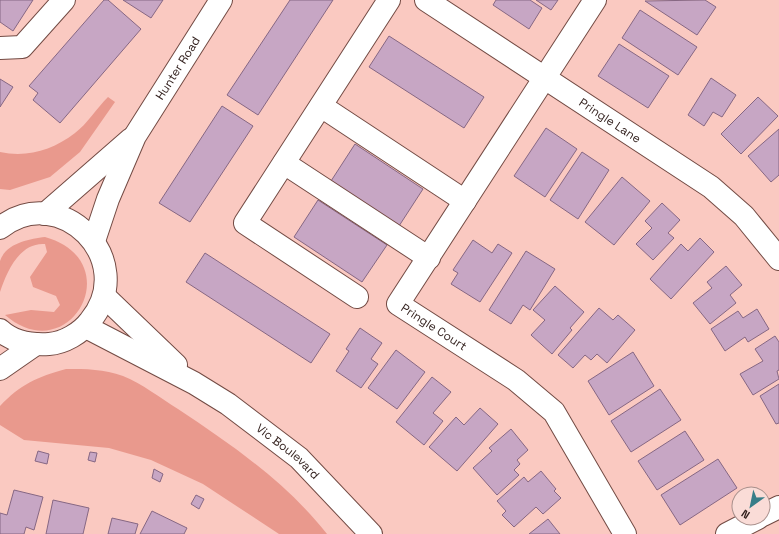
<svg xmlns="http://www.w3.org/2000/svg" width="779" height="534" viewBox="0 0 779 534" font-family="'Space Grotesk',sans-serif">
<style>
.green{fill:#e9998d}
.building{fill:#c7a6c4;stroke:#866783}
.lines{fill:none;stroke-linecap:round;stroke-linejoin:round}
.minor-casing{stroke:#734b44;stroke-width:24}
.minor{stroke:#fff;stroke-width:22}
.labels{text-anchor:middle;dominant-baseline:central;stroke-width:3;stroke-linejoin:round;paint-order:stroke}
.street-label{font-size:12px;fill:#301e1b;stroke:#fadcd7}
</style>
<rect width="100%" height="100%" fill="#fac9c1"/>
<path class="green" d="M 108,97 L 115,102 L 80,152 L 50,177 L 10,190 L 0,189 L 0,152 C 27,158 53,150 75,133 C 87,124 97,108 108,97 Z
M 45,237 C 130,261 70,371 5,315 L 31,310 L 54,312 L 60,305 L 56,296 L 33,287 L 30,277 L 47,252 L 45,244 C 20,242 7,271 0,292 C 0,282 0,269 0,261 C 6,243 29,239 45,237 Z
M 66,369 C 86,369 104,369 123,376 C 143,384 160,398 178,409 C 232,445 286,482 327,534 L 279,534 L 203,484 L 151,460 L 109,448 L 24,440 L 0,425 L 0,406 C 21,384 37,377 66,369 Z"/>
<path class="building" d="M 0,0 L 33,0 L 13,31 L 0,22 Z
M 104,0 L 108,0 L 141,29 L 60,123 L 33,100 L 38,93 L 29,86 Z
M 123,0 L 163,0 L 151,18 Z
M 290,0 L 333,0 L 258,115 L 227,95 Z
M 496,0 L 530,0 L 542,8 L 529,29 L 493,5 Z
M 536,0 L 558,0 L 551,10 Z
M 705,0 L 716,7 L 697,35 L 645,1 Z
M 640,10 L 697,47 L 678,75 L 622,38 Z
M 389,36 L 484,97 L 464,128 L 369,67 Z
M 619,44 L 669,76 L 648,108 L 598,76 Z
M 711,78 L 736,95 L 722,117 L 713,112 L 704,126 L 688,115 Z
M 0,79 L 13,87 L 0,107 Z
M 758,97 L 778,116 L 741,154 L 721,134 Z
M 222,106 L 253,126 L 190,222 L 159,203 Z
M 546,128 L 577,149 L 545,197 L 514,176 Z
M 779,129 L 779,175 L 771,182 L 748,156 Z
M 355,144 L 423,189 L 399,226 L 331,181 Z
M 582,152 L 609,170 L 578,219 L 550,200 Z
M 622,177 L 650,201 L 614,245 L 585,222 Z
M 318,200 L 387,245 L 362,282 L 294,237 Z
M 662,203 L 680,220 L 668,233 L 674,238 L 653,260 L 636,244 L 652,228 L 645,221 Z
M 700,238 L 714,252 L 671,299 L 650,279 L 681,244 L 688,251 Z
M 473,240 L 492,253 L 498,244 L 512,253 L 480,302 L 451,284 L 458,273 L 453,270 Z
M 526,251 L 555,269 L 530,310 L 523,305 L 511,324 L 489,310 Z
M 205,253 L 330,334 L 311,363 L 186,282 Z
M 726,266 L 742,285 L 730,295 L 736,303 L 710,324 L 693,303 L 712,288 L 707,282 Z
M 555,286 L 584,312 L 570,328 L 572,330 L 552,354 L 531,335 L 545,320 L 533,310 Z
M 599,308 L 613,320 L 618,315 L 635,330 L 607,363 L 597,354 L 591,360 L 585,355 L 573,368 L 558,355 Z
M 757,309 L 769,329 L 748,342 L 745,337 L 725,351 L 711,329 L 738,311 L 743,318 Z
M 360,328 L 382,343 L 371,359 L 378,364 L 361,388 L 336,371 L 349,351 L 346,349 Z
M 775,336 L 779,342 L 779,370 L 777,371 L 779,379 L 753,395 L 740,374 L 763,361 L 755,349 Z
M 396,350 L 425,372 L 397,409 L 368,388 Z
M 633,352 L 654,386 L 609,415 L 588,381 Z
M 432,377 L 451,392 L 433,413 L 443,421 L 424,445 L 396,422 Z
M 779,384 L 779,423 L 776,424 L 760,396 Z
M 660,389 L 681,420 L 631,452 L 611,421 Z
M 480,408 L 498,424 L 457,471 L 429,447 L 456,417 L 464,425 Z
M 511,429 L 528,450 L 517,460 L 520,464 L 514,470 L 519,475 L 497,495 L 473,468 L 492,451 L 489,448 Z
M 685,431 L 704,460 L 657,490 L 638,461 Z
M 38,451 L 49,454 L 47,464 L 35,461 Z
M 90,452 L 97,453 L 95,462 L 88,460 Z
M 718,459 L 737,488 L 680,525 L 661,495 Z
M 154,469 L 163,474 L 160,482 L 152,478 Z
M 541,471 L 556,489 L 554,491 L 561,498 L 543,514 L 536,507 L 514,527 L 502,515 L 506,511 L 497,501 L 524,477 L 528,482 Z
M 14,490 L 43,497 L 34,530 L 26,527 L 24,534 L 0,534 L 0,513 L 7,515 Z
M 196,495 L 204,499 L 199,509 L 191,504 Z
M 53,500 L 89,508 L 83,534 L 46,534 Z
M 152,511 L 187,528 L 184,534 L 140,534 Z
M 112,518 L 138,524 L 135,534 L 108,534 Z
M 548,519 L 560,534 L 529,534 Z"/>
<g class="lines">
<g class="minor-casing">
<g id="minor">
<path id="s1" d="M 426,0 L 711,187 L 744,216 L 779,259"/>
<path id="s2" d="M 595,0 L 398,304 L 516,380 L 554,412 L 625,534"/>
<path d="M 0,48 L 22,47 L 64,0"/>
<path d="M 321,106 L 465,201"/>
<path d="M 284,163 L 429,258"/>
<path d="M 45,214 L 131,139"/>
<path d="M 0,228 C 60,180 140,260 90,321 C 81,333 64,343 49,344 C 32,345 13,342 0,330"/>
<path id="s3" d="M 94,241 L 108,199 L 135,136 L 221,0"/>
<path d="M 104,296 L 176,365"/>
<path d="M 357,297 L 245,223 L 389,0"/>
<path id="s4" d="M 86,327 L 194,383 L 228,404 L 299,458 L 371,534"/>
<path d="M 0,369 L 36,344"/>
<path d="M 763,515 L 779,507"/>
<path d="M 727,534 L 758,518"/>
</g>
</g>
<use href="#minor" class="minor"/>
</g>
<g class="labels">
<g class="street-label">
<text stroke="none"><textPath href="#s3" startOffset="193">Hunter Road</textPath></text>
<text stroke="none"><textPath href="#s1" startOffset="220">Pringle Lane</textPath></text>
<text stroke="none"><textPath href="#s2" startOffset="405">Pringle Court</textPath></text>
<text stroke="none"><textPath href="#s4" startOffset="238">Vic Boulevard</textPath></text>
</g>
</g>
<g transform="translate(751 506) rotate(213)"><circle r="19" fill="#fadcd7" stroke="#a9908c"/>
<path d="M0-3L7 15L0 10L-7 15Z" fill="#387e89"/>
<text y="-6" font-size="11" font-weight="bold" text-anchor="middle" fill="#301e1b">N</text>
</g>
</svg>
